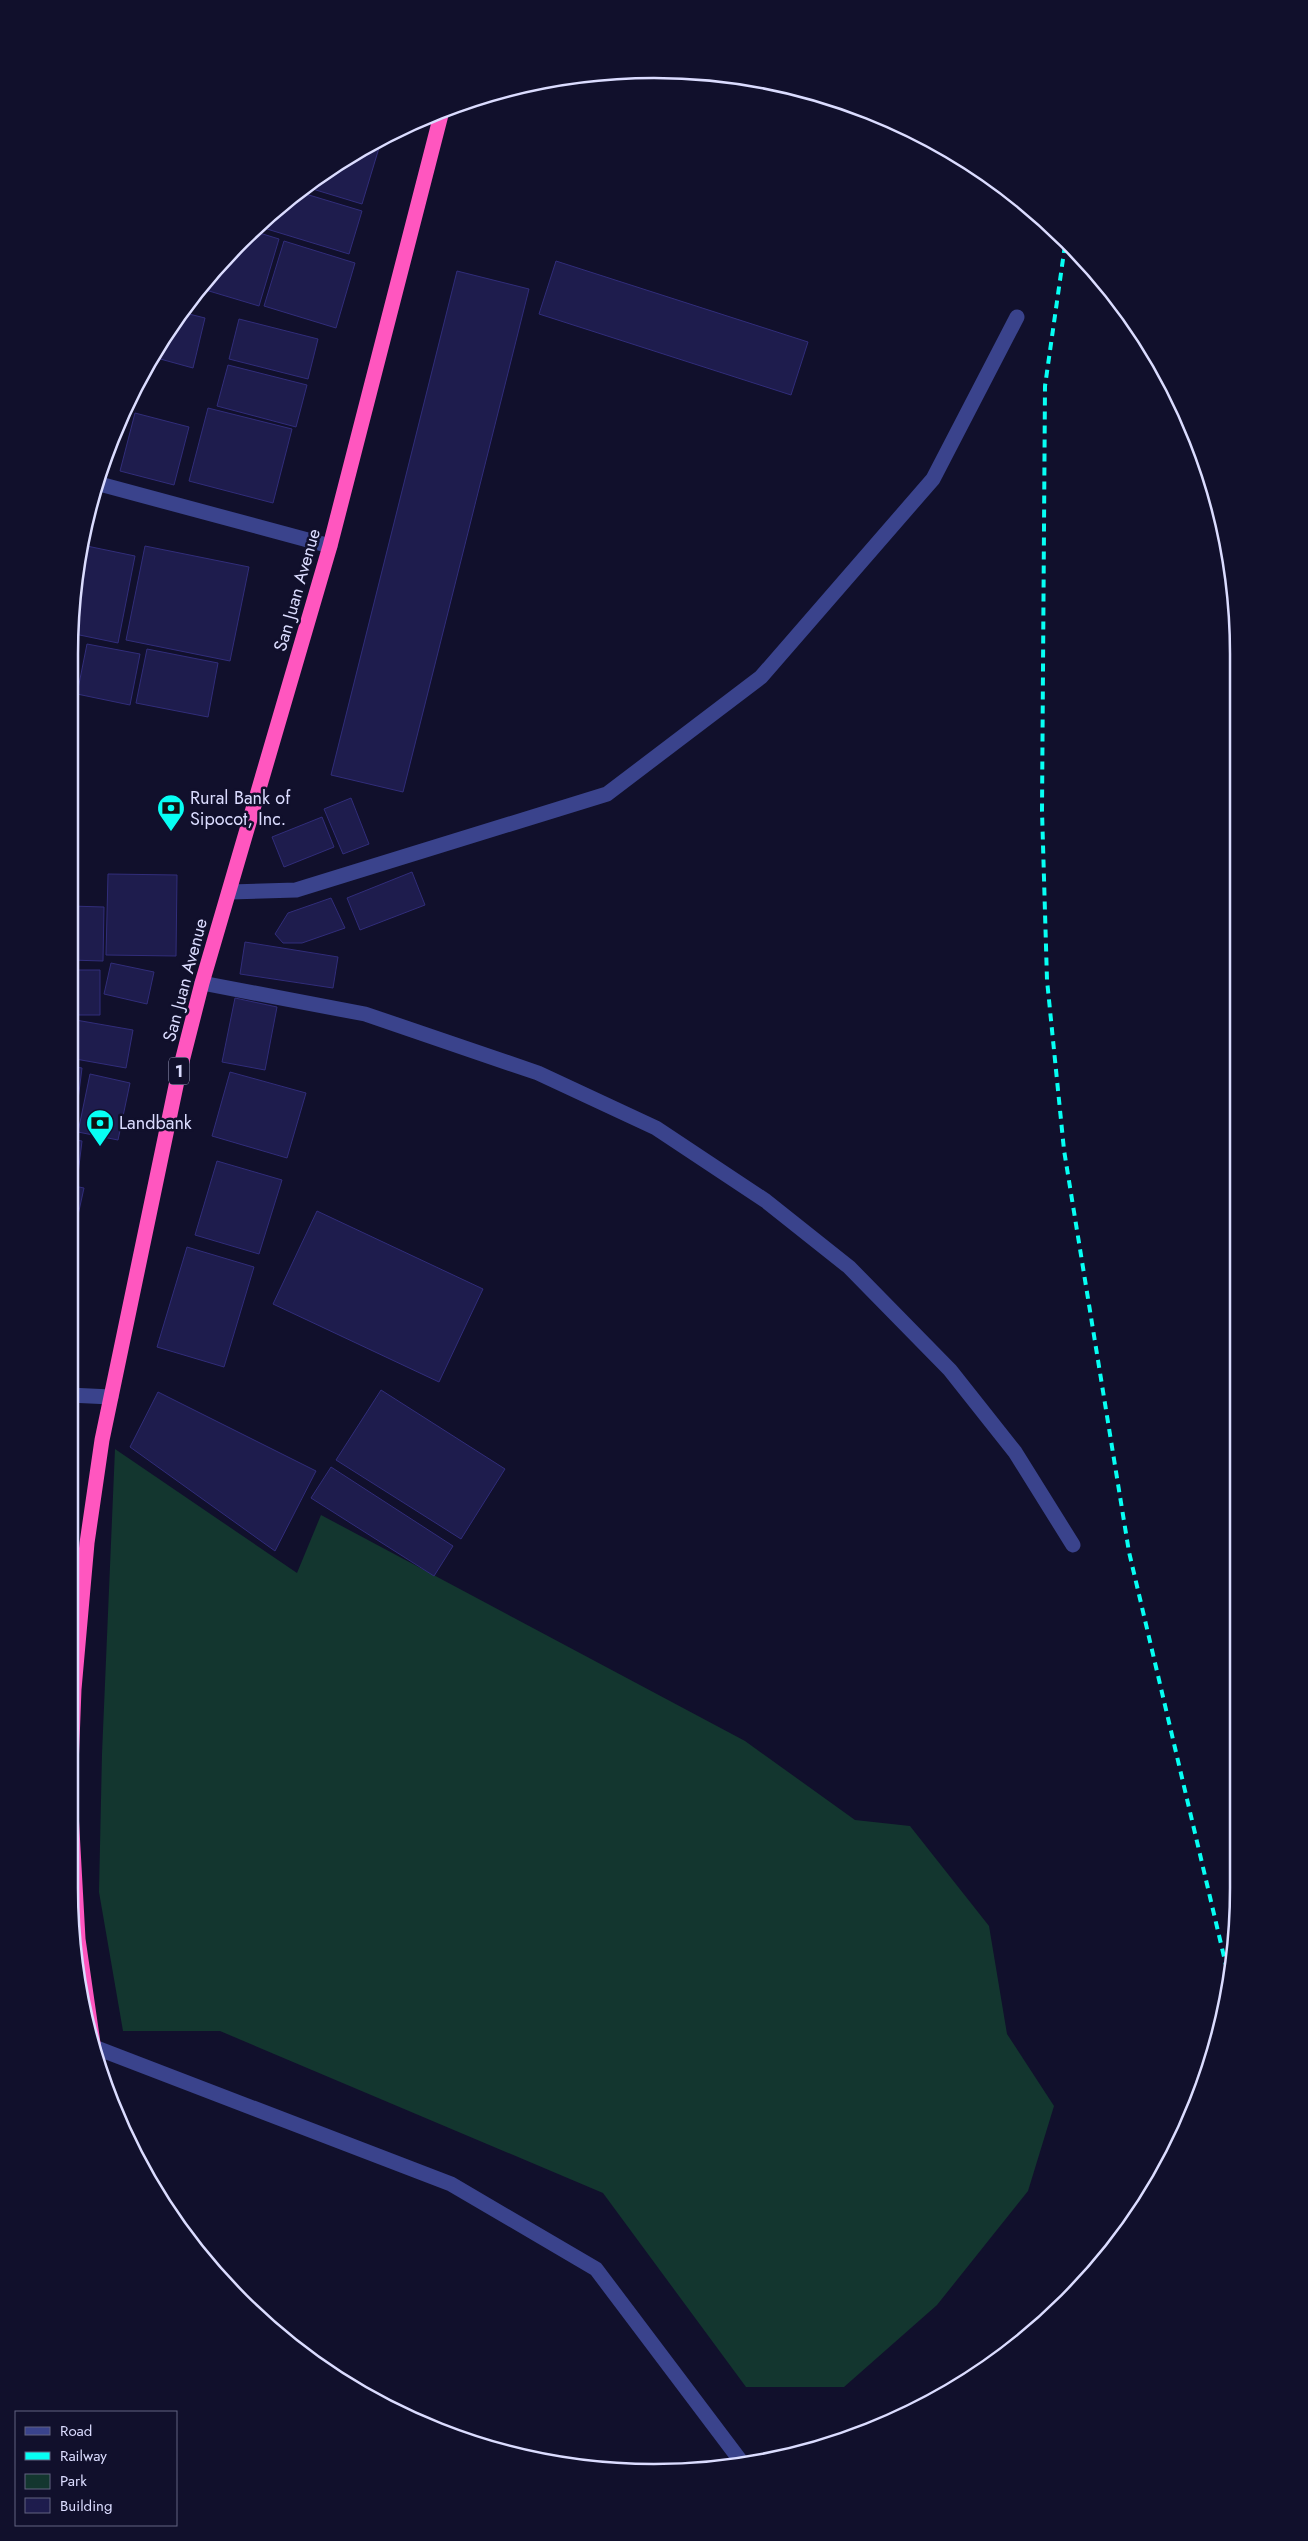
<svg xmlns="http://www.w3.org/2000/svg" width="1308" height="2541" viewBox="0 0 1308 2541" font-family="Jost,sans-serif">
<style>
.green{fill:#13362f}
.building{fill:#1e1c4d;stroke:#312d7a}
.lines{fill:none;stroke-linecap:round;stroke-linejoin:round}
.minor{stroke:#3a438c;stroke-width:15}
.highway{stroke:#ff56bf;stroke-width:15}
.rail{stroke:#07fff4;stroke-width:4;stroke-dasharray:8 6;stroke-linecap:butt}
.labels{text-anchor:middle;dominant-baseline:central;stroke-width:5;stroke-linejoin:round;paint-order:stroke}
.shield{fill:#11102c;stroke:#9e9fc0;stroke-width:1}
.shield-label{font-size:16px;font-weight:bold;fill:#dbdcff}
.street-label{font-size:18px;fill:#dbdcff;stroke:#11102c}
.poi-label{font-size:18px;fill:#dbdcff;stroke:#11102c;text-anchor:start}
.rim{fill:none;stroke:#dbdcff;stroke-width:2.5}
</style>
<rect width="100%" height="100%" fill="#11102c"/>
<path class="green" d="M 115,1449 L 297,1573 L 321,1515 L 745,1741 L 855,1820 L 910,1826 L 989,1926 L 1007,2034 L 1054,2106 L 1028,2191 L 937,2305 L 844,2387 L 746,2387 L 603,2193 L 220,2031 L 123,2031 L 99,1892 L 102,1754 Z"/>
<path class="building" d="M 382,138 L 362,204 L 306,187 L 361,147 Z
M 299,192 L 362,211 L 349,254 L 257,226 L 268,214 Z
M 253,231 L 279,239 L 259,306 L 199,288 Z
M 284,241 L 355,263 L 336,328 L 264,306 Z
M 556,261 L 808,342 L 791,395 L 539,314 Z
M 457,271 L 529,289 L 403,792 L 331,775 Z
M 181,312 L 205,318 L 193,368 L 153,357 Z
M 239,319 L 318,339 L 308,379 L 229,359 Z
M 228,365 L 307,385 L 296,427 L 217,406 Z
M 136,384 L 128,416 L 122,415 L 129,395 Z
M 208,408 L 292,429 L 273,503 L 189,481 Z
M 135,413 L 189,427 L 174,485 L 120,471 Z
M 82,545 L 135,556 L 118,643 L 70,633 L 70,616 Z
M 145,546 L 249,567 L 230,661 L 126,640 Z
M 87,644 L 140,654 L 130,705 L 77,694 Z
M 147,649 L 218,663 L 208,717 L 136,703 Z
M 351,798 L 369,844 L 343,854 L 324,809 Z
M 322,817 L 334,847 L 284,867 L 272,837 Z
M 412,872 L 425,905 L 360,930 L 347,898 Z
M 108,874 L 177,875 L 176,956 L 106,955 Z
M 331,898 L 345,928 L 302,943 L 283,943 L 275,934 L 288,913 Z
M 70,906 L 104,907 L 103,961 L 70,960 Z
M 245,942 L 338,957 L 333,988 L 240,974 Z
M 111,963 L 154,972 L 147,1004 L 104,994 Z
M 70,970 L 100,970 L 100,1015 L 70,1015 Z
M 235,998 L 277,1007 L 265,1070 L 222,1062 Z
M 70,1019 L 133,1030 L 126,1068 L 70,1058 Z
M 70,1066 L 82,1068 L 74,1132 L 69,1132 Z
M 230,1072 L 306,1093 L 287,1158 L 212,1136 Z
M 90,1074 L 130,1083 L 118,1140 L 78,1132 Z
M 69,1139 L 82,1141 L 78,1174 L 69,1173 Z
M 217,1161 L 282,1180 L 259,1254 L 195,1235 Z
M 69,1185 L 84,1188 L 69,1256 Z
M 317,1211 L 483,1289 L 439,1382 L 273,1304 Z
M 187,1247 L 254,1267 L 224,1367 L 157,1347 Z
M 381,1390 L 505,1469 L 461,1539 L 336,1460 Z
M 158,1392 L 316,1471 L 275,1551 L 130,1447 Z
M 331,1467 L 453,1546 L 434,1576 L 311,1498 Z"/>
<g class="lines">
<path class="minor" d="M 96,483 L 330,546
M 229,892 L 296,890 L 607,794 L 761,677 L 933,479 L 1017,317
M 202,983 L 365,1014 L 538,1073 L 656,1128 L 766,1201 L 849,1267 L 950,1370 L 1015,1452 L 1073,1545
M 69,1395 L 111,1397
M 94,2047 L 451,2184 L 596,2269 L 743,2464"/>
<path class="highway" d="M 95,2057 L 78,1939 L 70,1794 L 74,1689 L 87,1543 L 102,1440 L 177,1081 L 202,983 L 330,546 L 442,111"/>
<path class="rail" d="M 1065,245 L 1045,386 L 1042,811 L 1047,980 L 1064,1150 L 1129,1552 L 1229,1978"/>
</g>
<defs>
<g id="bank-pin" transform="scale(1.4375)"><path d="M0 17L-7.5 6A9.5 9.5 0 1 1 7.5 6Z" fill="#07fff4" stroke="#11102c"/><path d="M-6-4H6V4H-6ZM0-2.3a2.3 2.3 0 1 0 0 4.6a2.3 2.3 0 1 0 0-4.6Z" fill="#111"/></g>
</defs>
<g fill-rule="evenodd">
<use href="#bank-pin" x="171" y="808"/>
<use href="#bank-pin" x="100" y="1123"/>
</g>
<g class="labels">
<rect class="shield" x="169" y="1057.5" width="20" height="27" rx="4"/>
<g class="shield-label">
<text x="179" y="1071">1</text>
</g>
<g class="street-label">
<text transform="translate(297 590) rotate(-74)">San Juan Avenue</text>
<text transform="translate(185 980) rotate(-75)">San Juan Avenue</text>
</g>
<g class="poi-label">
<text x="190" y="798">Rural Bank of<tspan x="190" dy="21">Sipocot, Inc.</tspan></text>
<text x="119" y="1123">Landbank</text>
</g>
</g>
<path d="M0 0H1308V2541H0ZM654 78H654A576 576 0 0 1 1230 654V1888A576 576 0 0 1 654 2464H654A576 576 0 0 1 78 1888V654A576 576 0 0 1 654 78Z" fill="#11102c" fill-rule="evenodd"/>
<path class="rim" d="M654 78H654A576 576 0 0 1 1230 654V1888A576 576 0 0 1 654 2464H654A576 576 0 0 1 78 1888V654A576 576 0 0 1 654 78Z"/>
<rect x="15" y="2411" width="162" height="115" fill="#11102c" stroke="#626280"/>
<rect x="25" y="2427" width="25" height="8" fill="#3a438c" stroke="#626280"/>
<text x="60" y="2436" font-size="15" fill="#dbdcff">Road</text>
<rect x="25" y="2452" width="25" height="8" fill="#07fff4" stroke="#626280"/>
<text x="60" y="2461" font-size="15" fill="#dbdcff">Railway</text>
<rect x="25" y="2474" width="25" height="15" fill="#13362f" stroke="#626280"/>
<text x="60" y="2486" font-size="15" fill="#dbdcff">Park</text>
<rect x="25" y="2498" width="25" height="15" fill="#1e1c4d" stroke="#626280"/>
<text x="60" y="2511" font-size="15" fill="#dbdcff">Building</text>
</svg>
